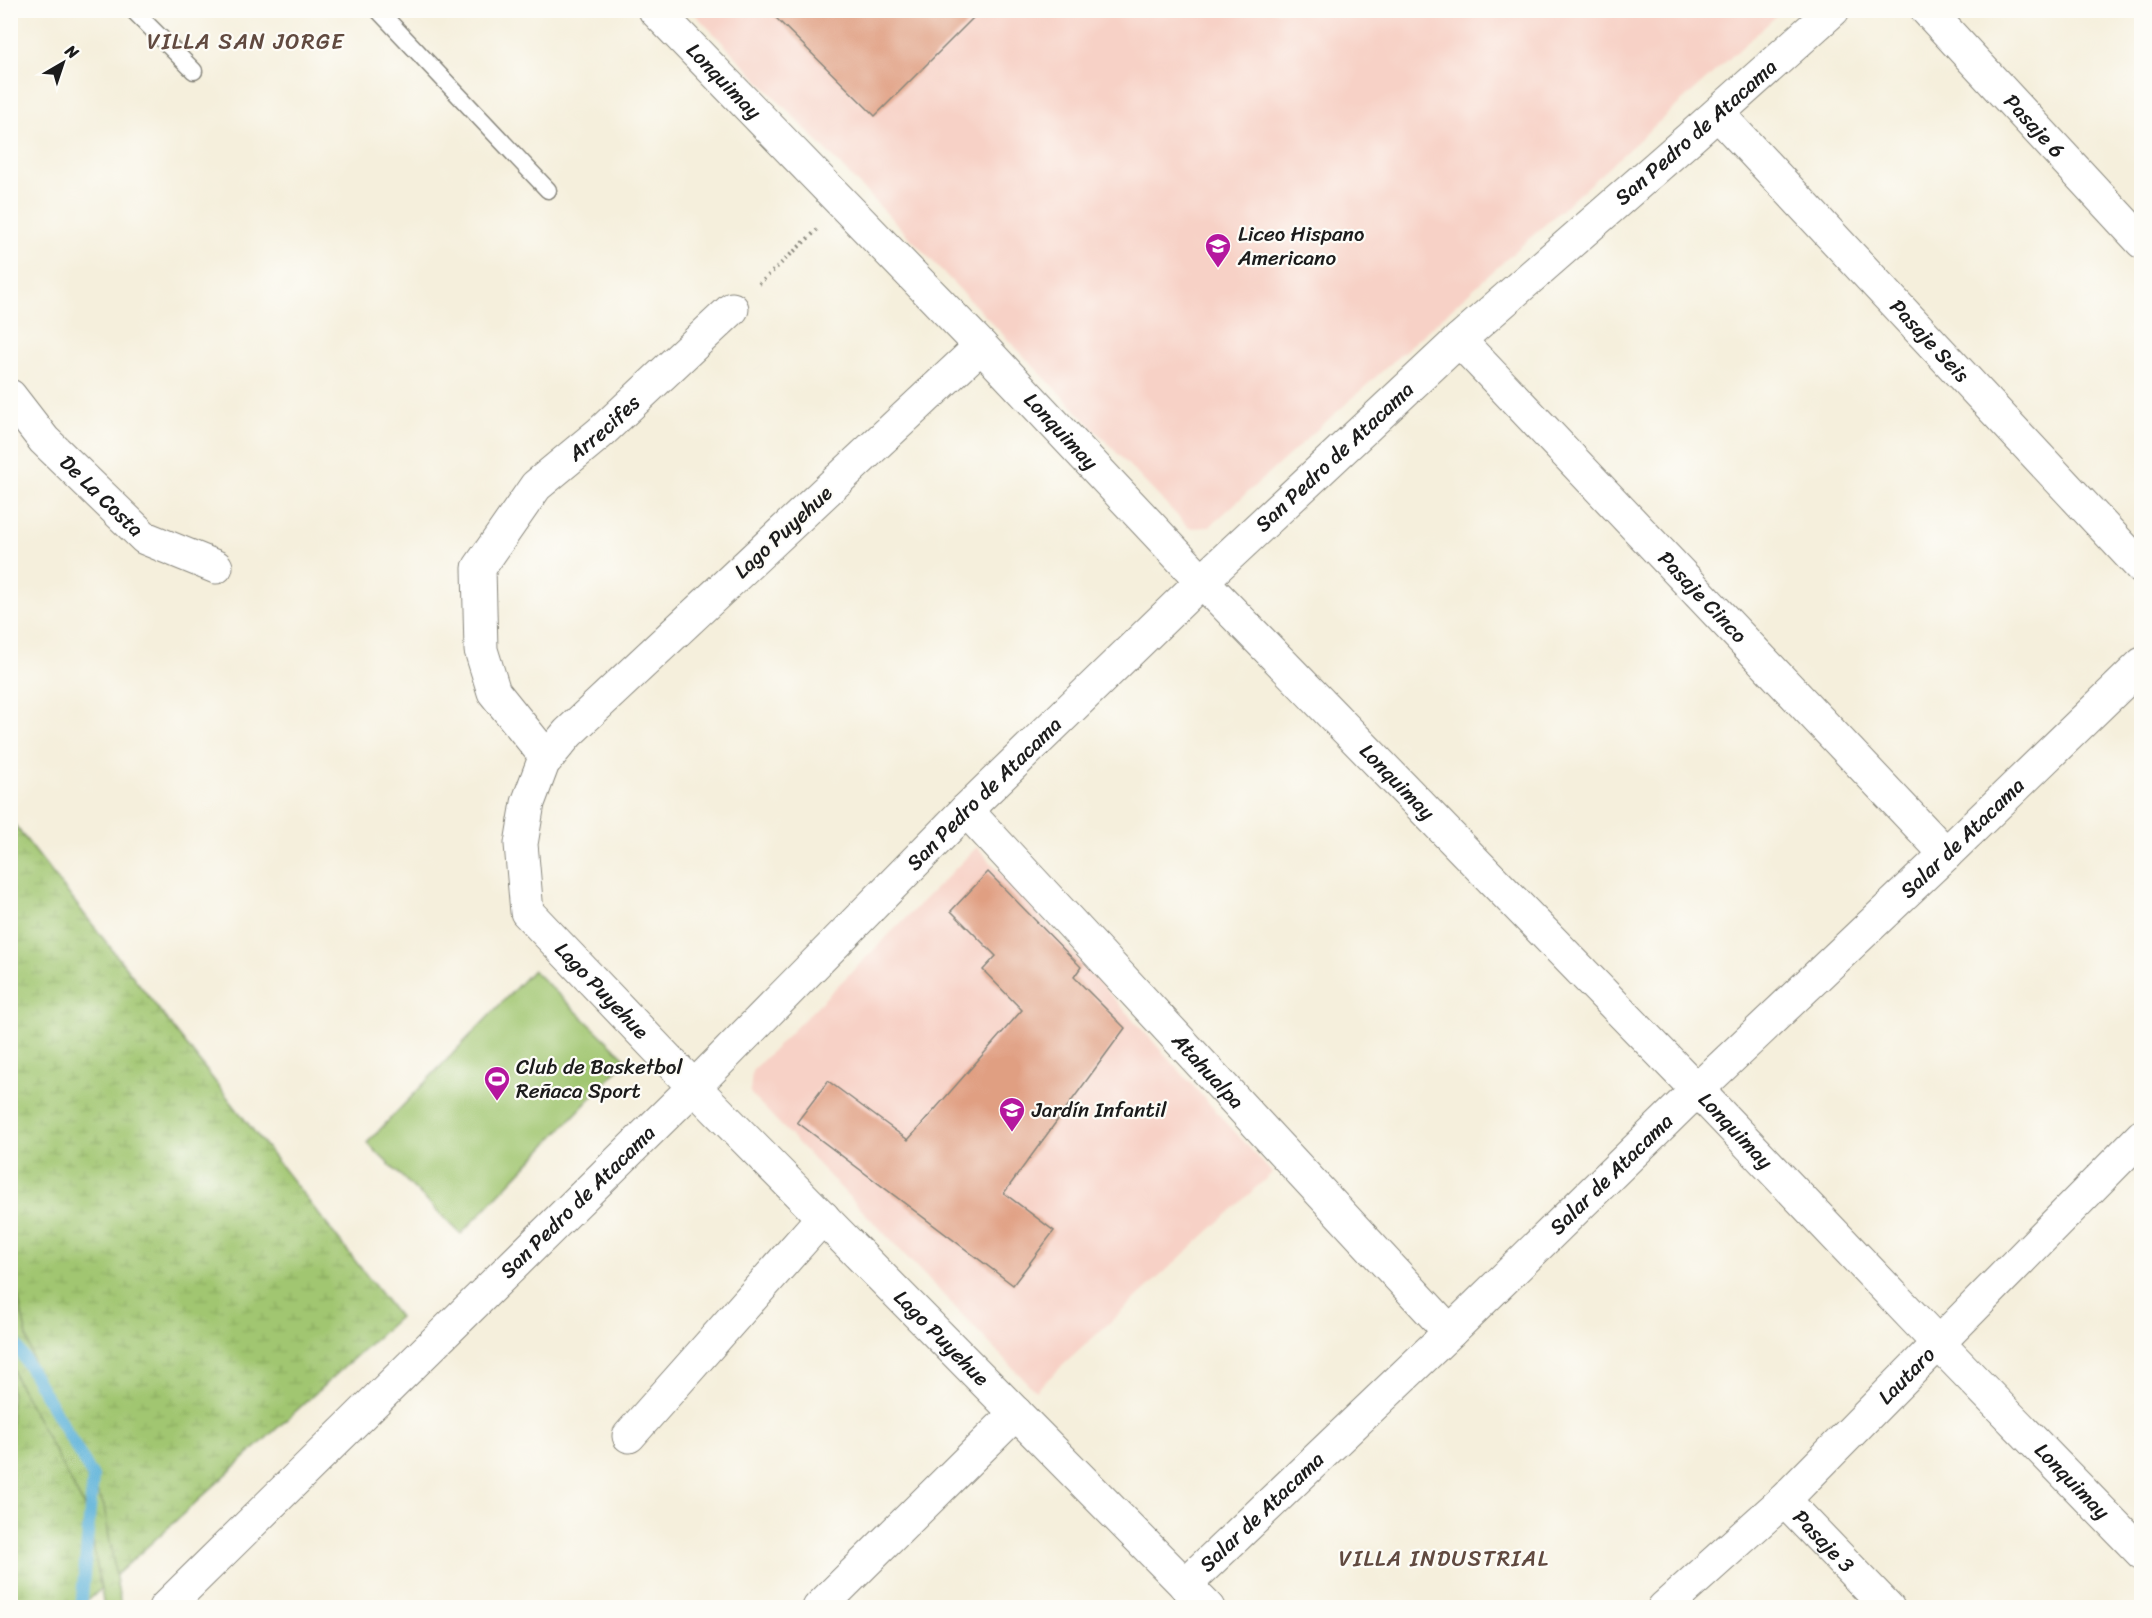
<svg xmlns="http://www.w3.org/2000/svg" width="2152" height="1618" viewBox="0 0 2152 1618" font-family="Sriracha,sans-serif">
<style>
.built{fill:#f7d1c6}
.grass{fill:#a1c671;stroke:#5e7146;stroke-width:1.5}
.wetland{fill:url(#wetland-marsh);stroke:#5e7146;stroke-width:1.5}
.park{fill:url(#park-crowns);stroke:#5e7146;stroke-width:1.5}
.lines{fill:none;stroke-linecap:round;stroke-linejoin:round}
.stream{stroke:#5db2d9;stroke-width:12}
.building{fill:#e09f82}
.service-casing{stroke:#88867c;stroke-width:19}
.minor-casing{stroke:#88867c;stroke-width:35}
.tertiary-casing{stroke:#88867c;stroke-width:35}
.path{stroke:#88867c;stroke-width:4;stroke-dasharray:1.5 4.5;stroke-linecap:butt}
.service{stroke:#fff;stroke-width:16}
.minor{stroke:#fff;stroke-width:33}
.tertiary{stroke:#fff;stroke-width:33}
.labels{text-anchor:middle;dominant-baseline:central;stroke-width:4.5;stroke-linejoin:round;paint-order:stroke}
.street-label{font-size:21px;fill:#1c1c1c;stroke:#fdfcf7}
.poi-label{font-size:21px;fill:#1c1c1c;stroke:#fdfcf7;text-anchor:start}
.neighbourhood-label{font-size:22px;letter-spacing:1.5px;fill:#614a40;stroke:#fdfcf7}
</style>
<defs>
<pattern id="wetland-marsh" width="20" height="14" patternUnits="userSpaceOnUse" patternTransform="scale(1.5)"><rect width="20" height="14" fill="#a1c671"/><path d="M1 5h8M5 5V1M11 12h8M15 12V8" fill="none" stroke="#8aaa61"/></pattern>
<pattern id="park-crowns" width="20" height="18" patternUnits="userSpaceOnUse" patternTransform="scale(1.5)"><rect width="20" height="18" fill="#a1c671"/><path d="M2 6a3 3 0 1 1 6 0M12 15a3 3 0 1 1 6 0" fill="none" stroke="#8aaa61"/></pattern>
</defs>
<rect width="100%" height="100%" fill="#fdfcf7"/>
<filter id="ink" filterUnits="userSpaceOnUse"><feTurbulence type="fractalNoise" baseFrequency=".0167" numOctaves="2"/><feDisplacementMap in="SourceGraphic" scale="12" xChannelSelector="R" yChannelSelector="G"/><feConvolveMatrix kernelMatrix="1 2 1 2 8 2 1 2 1" color-interpolation-filters="sRGB"/></filter>
<filter id="wash" filterUnits="userSpaceOnUse"><feTurbulence type="fractalNoise" baseFrequency=".008" numOctaves="4" result="noise"/><feDisplacementMap in="SourceGraphic" scale="24" xChannelSelector="R" yChannelSelector="G"/><feGaussianBlur stdDeviation="1.35" result="paint"/><feColorMatrix in="noise" values="0 0 0 0 0 0 0 0 0 0 0 0 0 0 0 0 0 1.4 0 .05"/><feComposite in="paint" operator="in"/></filter>
<g filter="url(#wash)">
<rect width="100%" height="100%" fill="#f5efdc"/>
<path class="built" d="M 692,11 L 1782,11 L 1209,527 L 1189,528 Z
M 977,847 L 1272,1173 L 1035,1391 L 750,1093 L 752,1071 Z"/>
<path class="grass" d="M 533,970 L 627,1060 L 461,1234 L 367,1143 Z"/>
<path class="wetland" d="M 10,819 L 399,1317 L 81,1607 L 11,1607 Z"/>
<path class="park" d="M 10,1290 L 18,1297 L 35,1372 L 104,1506 L 121,1607 L 104,1607 L 88,1514 L 15,1377 L 11,1359 Z"/>
<g class="lines">
<path class="stream" d="M 10,1334 L 93,1477 L 81,1608"/>
</g>
<g id="blocks">
<path class="building" d="M 768,10 L 981,10 L 875,116 Z
M 988,872 L 1081,967 L 1074,977 L 1125,1028 L 1004,1193 L 1054,1231 L 1013,1285 L 797,1122 L 828,1081 L 908,1140 L 1022,1010 L 983,970 L 996,956 L 951,911 Z"/>
</g>
</g>
<g filter="url(#ink)">
<use href="#blocks" fill-opacity="0" stroke="#88867c" stroke-width="1.5"/>
<g class="lines">
<g class="service-casing">
<path id="service" d="M 133,10 L 194,71
M 378,10 L 548,190"/>
</g>
<g class="minor-casing">
<g id="minor">
<path id="s1" d="M 1927,10 L 2142,242"/>
<path id="s2" d="M 1718,114 L 2142,568"/>
<path id="s3" d="M 1459,340 L 1946,854"/>
<path id="s4" d="M 981,346 L 568,733 L 543,763 L 528,803 L 521,844 L 527,912 L 694,1087 L 1208,1608"/>
<path id="s5" d="M 10,396 L 44,440 L 145,538 L 216,567"/>
<path id="s6" d="M 1202,581 L 1697,1090 L 1938,1343 L 2142,1553"/>
<path id="s7" d="M 547,758 L 494,692 L 481,650 L 479,568 L 536,486 L 600,433 L 732,309"/>
<path id="s8" d="M 966,810 L 1450,1332"/>
<path d="M 629,1436 L 823,1217"/>
<path id="s9" d="M 1784,1500 L 1888,1608"/>
<path id="s10" d="M 1185,1585 L 1450,1332 L 1697,1090 L 1946,854 L 2142,664"/>
<path d="M 819,1608 L 1016,1413"/>
<path id="s11" d="M 1664,1608 L 1784,1500 L 2142,1136"/>
</g>
</g>
<g class="tertiary-casing">
<g id="tertiary">
<path id="s12" d="M 655,10 L 981,346 L 1202,581"/>
<path id="s13" d="M 165,1608 L 694,1087 L 966,810 L 1202,581 L 1459,340 L 1690,138 L 1833,10"/>
</g>
</g>
<path class="path" d="M 790,255 L 816,231
M 759,284 L 817,230"/>
<use href="#service" class="service"/>
<use href="#minor" class="minor"/>
<use href="#tertiary" class="tertiary"/>
</g>
</g>
<defs>
<g id="school-pin" transform="scale(1.35)"><path d="M0 17L-7.5 6A9.5 9.5 0 1 1 7.5 6Z" fill="#b5179e" stroke="#fdfcf7"/><path d="M0-5L7-2L0 1L-7-2ZM-4 1L0 2.5L4 1V4Q0 6-4 4Z" fill="#fff"/></g>
<g id="stadium-pin" transform="scale(1.35)"><path d="M0 17L-7.5 6A9.5 9.5 0 1 1 7.5 6Z" fill="#b5179e" stroke="#fdfcf7"/><path d="M0-5a6.5 5 0 1 0 0 10a6.5 5 0 1 0 0-10ZM-3.5-1.8h7v3.6h-7Z" fill="#fff"/></g>
</defs>
<g fill-rule="evenodd">
<use href="#school-pin" x="1218" y="246"/>
<use href="#stadium-pin" x="497" y="1079"/>
<use href="#school-pin" x="1012" y="1110"/>
</g>
<g class="labels">
<g class="street-label">
<text stroke="none"><textPath href="#s12" startOffset="99">Lonquimay</textPath></text>
<text stroke="none"><textPath href="#s1" startOffset="158">Pasaje 6</textPath></text>
<text stroke="none"><textPath href="#s13" startOffset="2127">San Pedro de Atacama</textPath></text>
<text stroke="none"><textPath href="#s2" startOffset="310">Pasaje Seis</textPath></text>
<text stroke="none"><textPath href="#s7" startOffset="400">Arrecifes</textPath></text>
<text stroke="none"><textPath href="#s12" startOffset="585">Lonquimay</textPath></text>
<text stroke="none"><textPath href="#s13" startOffset="1641">San Pedro de Atacama</textPath></text>
<text stroke="none"><textPath href="#s5" startOffset="136">De La Costa</textPath></text>
<text transform="translate(783 532) rotate(-43)">Lago Puyehue</text>
<text stroke="none"><textPath href="#s3" startOffset="354">Pasaje Cinco</textPath></text>
<text stroke="none"><textPath href="#s6" startOffset="280">Lonquimay</textPath></text>
<text stroke="none"><textPath href="#s13" startOffset="1155">San Pedro de Atacama</textPath></text>
<text stroke="none"><textPath href="#s10" startOffset="1078">Salar de Atacama</textPath></text>
<text stroke="none"><textPath href="#s4" startOffset="866">Lago Puyehue</textPath></text>
<text stroke="none"><textPath href="#s8" startOffset="356">Atahualpa</textPath></text>
<text stroke="none"><textPath href="#s6" startOffset="766">Lonquimay</textPath></text>
<text stroke="none"><textPath href="#s10" startOffset="592">Salar de Atacama</textPath></text>
<text stroke="none"><textPath href="#s13" startOffset="579">San Pedro de Atacama</textPath></text>
<text stroke="none"><textPath href="#s4" startOffset="1352">Lago Puyehue</textPath></text>
<text stroke="none"><textPath href="#s11" startOffset="336">Lautaro</textPath></text>
<text stroke="none"><textPath href="#s6" startOffset="1252">Lonquimay</textPath></text>
<text stroke="none"><textPath href="#s10" startOffset="106">Salar de Atacama</textPath></text>
<text stroke="none"><textPath href="#s9" startOffset="57">Pasaje 3</textPath></text>
</g>
<g class="poi-label">
<text x="1238" y="234">Liceo Hispano<tspan x="1238" dy="24">Americano</tspan></text>
<text x="516" y="1067">Club de Basketbol<tspan x="516" dy="24">Reñaca Sport</tspan></text>
<text x="1032" y="1110">Jardín Infantil</text>
</g>
<g class="neighbourhood-label">
<text x="246" y="41">VILLA SAN JORGE</text>
<text x="1444" y="1558">VILLA INDUSTRIAL</text>
</g>
</g>
<rect width="2152" height="1618" fill="none" stroke="#fdfcf7" stroke-width="36"/>
<g transform="translate(63 63) rotate(39)" stroke="#fdfcf7" stroke-width="4.5" paint-order="stroke">
<path d="M0-4.5L10 22L0 15L-10 22Z" fill="#1c1c1c"/>
<text y="-9" font-size="16" font-weight="bold" text-anchor="middle" fill="#1c1c1c">N</text>
</g>
</svg>
